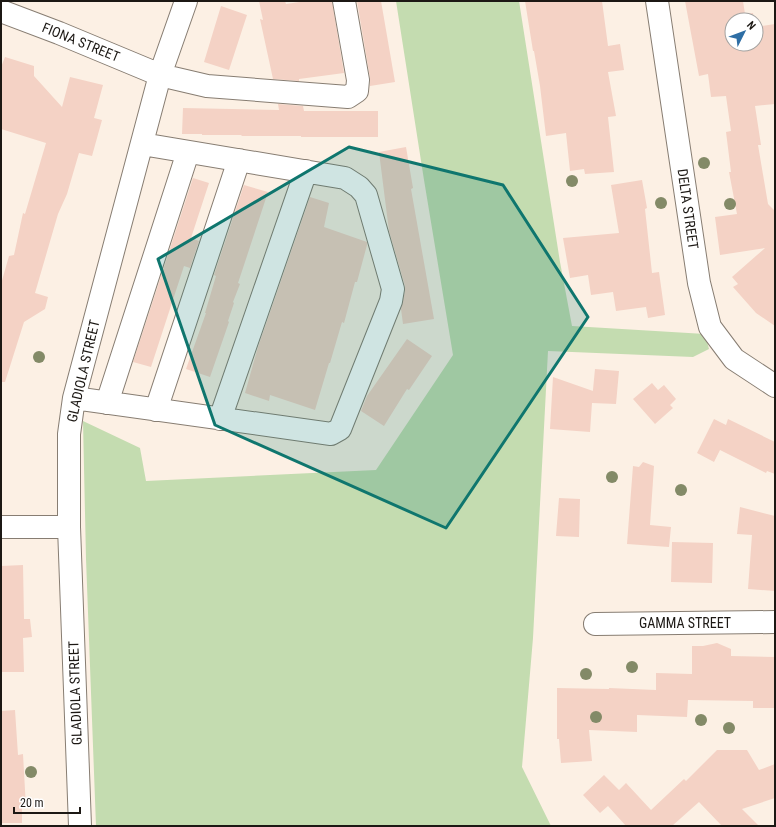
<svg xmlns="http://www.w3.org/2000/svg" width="776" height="827" viewBox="0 0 776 827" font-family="'Roboto Condensed',sans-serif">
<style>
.green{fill:#c4dcb0}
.building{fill:#f4d2c5}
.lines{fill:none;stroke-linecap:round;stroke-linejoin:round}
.minor-casing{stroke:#877d72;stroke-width:24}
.minor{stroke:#fff;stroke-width:22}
.tree{fill:#838a67}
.marked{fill:#0f766e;fill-opacity:0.2;stroke:#0f766e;stroke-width:3;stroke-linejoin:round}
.labels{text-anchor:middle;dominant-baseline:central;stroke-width:3.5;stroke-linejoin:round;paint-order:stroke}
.street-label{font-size:14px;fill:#1c1814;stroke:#fff}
</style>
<rect width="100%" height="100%" fill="#fcf0e4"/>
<path class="green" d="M 396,1 L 519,1 L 560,262 L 572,326 L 705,334 L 709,349 L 693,357 L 548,351 L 533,638 L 522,767 L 551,826 L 96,826 L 86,559 L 83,421 L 140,448 L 146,481 L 376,470 L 453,355 L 424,180 Z"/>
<path class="building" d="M 259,1 L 285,1 L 286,4 L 306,1 L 332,1 L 344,73 L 299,79 L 299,81 L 273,79 L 260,19 L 263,20 Z
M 357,1 L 381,1 L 395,82 L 370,86 L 370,78 Z
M 525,1 L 602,1 L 608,46 L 620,44 L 624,70 L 608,72 L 616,116 L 608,117 L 614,172 L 585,174 L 584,169 L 570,171 L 566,133 L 546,136 L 540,86 L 534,51 L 533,51 Z
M 685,1 L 743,1 L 745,14 L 753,13 L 754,20 L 732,20 L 732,44 L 756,44 L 756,27 L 775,24 L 775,104 L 755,106 L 761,145 L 758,145 L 768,204 L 775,211 L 775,326 L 756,313 L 733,287 L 738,284 L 732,277 L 765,248 L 720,255 L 715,217 L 737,214 L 729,172 L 731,172 L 726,132 L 731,131 L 726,96 L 711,97 L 708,74 L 699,76 Z
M 221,6 L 247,15 L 229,70 L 204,62 Z
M 5,57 L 34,66 L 34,76 L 62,107 L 70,77 L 103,85 L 94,118 L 102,120 L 92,156 L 79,153 L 67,194 L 58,214 L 35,293 L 48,297 L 45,309 L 24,322 L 5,382 L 1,382 L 1,284 L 9,256 L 14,255 L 23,213 L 25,214 L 46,143 L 1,129 L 1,67 Z
M 278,104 L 303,106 L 304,111 L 378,111 L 378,137 L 301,137 L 301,136 L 241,136 L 242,135 L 202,135 L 202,134 L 182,134 L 183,108 L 279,110 Z
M 406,147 L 413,188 L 411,189 L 434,319 L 403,324 L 401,309 L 405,291 L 405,286 L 389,231 L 379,152 Z
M 193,178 L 209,183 L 191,238 L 199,241 L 190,268 L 184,266 L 151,367 L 133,362 Z
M 642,180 L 647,208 L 645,209 L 652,273 L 659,272 L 665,315 L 648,318 L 646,307 L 616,311 L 613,292 L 591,295 L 588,275 L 570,278 L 563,238 L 619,233 L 611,185 Z
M 244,185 L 268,192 L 244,265 L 238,283 L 240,284 L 233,302 L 234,303 L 228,321 L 229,322 L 210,377 L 186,369 L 206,313 L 205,313 L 216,276 L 214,275 Z
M 310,197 L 329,203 L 324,227 L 367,242 L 367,245 L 357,282 L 355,282 L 344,323 L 342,322 L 330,363 L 329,363 L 315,410 L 270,395 L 269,401 L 245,393 L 258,347 Z
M 407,339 L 432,356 L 409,390 L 407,389 L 384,426 L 361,411 L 367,396 Z
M 595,369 L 619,371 L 616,404 L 592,403 L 590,432 L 550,429 L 553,377 L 593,391 L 592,400 Z
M 652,383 L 658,390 L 664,385 L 676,399 L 670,405 L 673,408 L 655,424 L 633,399 Z
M 714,419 L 726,425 L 728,419 L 775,442 L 775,474 L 767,471 L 766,473 L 720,450 L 714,462 L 697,453 Z
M 643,462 L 654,466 L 650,525 L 671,527 L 669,547 L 627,544 L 633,466 L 639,467 Z
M 559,498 L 580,499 L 579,537 L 556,536 Z
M 740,507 L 775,516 L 775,591 L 748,589 L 752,535 L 737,534 Z
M 672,542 L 713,543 L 712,583 L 671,582 Z
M 23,565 L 24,619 L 30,619 L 32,637 L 23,638 L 24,672 L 1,672 L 1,566 Z
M 717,643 L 731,649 L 731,656 L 775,657 L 775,708 L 753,708 L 753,701 L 688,700 L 687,717 L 637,715 L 637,732 L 589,730 L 592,761 L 561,763 L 559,739 L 557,739 L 557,688 L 609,689 L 609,688 L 656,690 L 656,673 L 692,674 L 692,646 L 703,646 Z
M 15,710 L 18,755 L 23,754 L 26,808 L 22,808 L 22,823 L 1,823 L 1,711 Z
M 717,750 L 747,750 L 759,770 L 775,764 L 775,798 L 742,809 L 759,826 L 722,826 L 699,802 L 672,826 L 626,826 L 608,806 L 600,813 L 583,795 L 604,775 L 619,790 L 626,783 L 651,810 L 684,779 L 686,781 Z"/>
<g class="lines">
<g class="minor-casing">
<path id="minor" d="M 657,1 L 699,283 L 710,327 L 734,359 L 775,386
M 1,11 L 59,33 L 160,75 L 207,86 L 348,97 L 357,91 L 358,80 L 344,1
M 74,398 L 331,434 L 340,429 L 391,301 L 393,289 L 366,195 L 359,187 L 345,178 L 142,144
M 107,403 L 188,152
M 156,410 L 239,160
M 220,419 L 306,171
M 1,527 L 69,527
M 595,624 L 775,622
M 80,826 L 69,527 L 69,434 L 74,398 L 160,75 L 186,1"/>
</g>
<use href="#minor" class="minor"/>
</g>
<g class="tree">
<circle cx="704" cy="163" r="6"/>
<circle cx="572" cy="181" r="6"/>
<circle cx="661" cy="203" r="6"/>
<circle cx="730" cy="204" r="6"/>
<circle cx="39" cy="357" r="6"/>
<circle cx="612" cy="477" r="6"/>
<circle cx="681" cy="490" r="6"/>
<circle cx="632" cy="667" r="6"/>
<circle cx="586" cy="674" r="6"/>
<circle cx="596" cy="717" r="6"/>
<circle cx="701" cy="720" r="6"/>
<circle cx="729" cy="728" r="6"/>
<circle cx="31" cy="772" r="6"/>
</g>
<path class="marked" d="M 349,147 L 503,185 L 588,317 L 446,528 L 215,425 L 158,259 Z"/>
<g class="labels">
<g class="street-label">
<text transform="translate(81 42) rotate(22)">FIONA STREET</text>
<text transform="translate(688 209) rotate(82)">DELTA STREET</text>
<text transform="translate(83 371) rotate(-77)">GLADIOLA STREET</text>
<text x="685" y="623">GAMMA STREET</text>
<text transform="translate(75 693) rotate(-92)">GLADIOLA STREET</text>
</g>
</g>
<rect width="776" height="827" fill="none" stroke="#1c1814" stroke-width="4"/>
<g transform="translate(744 32) rotate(48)"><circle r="19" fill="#ffffff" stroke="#a4a3a1"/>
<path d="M0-3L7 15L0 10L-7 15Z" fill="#2e6ea5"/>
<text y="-6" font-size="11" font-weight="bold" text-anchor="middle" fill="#1c1814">N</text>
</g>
<path d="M14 807v6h66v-6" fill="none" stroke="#1c1814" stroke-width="2"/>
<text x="20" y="807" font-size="12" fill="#1c1814" stroke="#ffffff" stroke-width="3" paint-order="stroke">20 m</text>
</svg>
